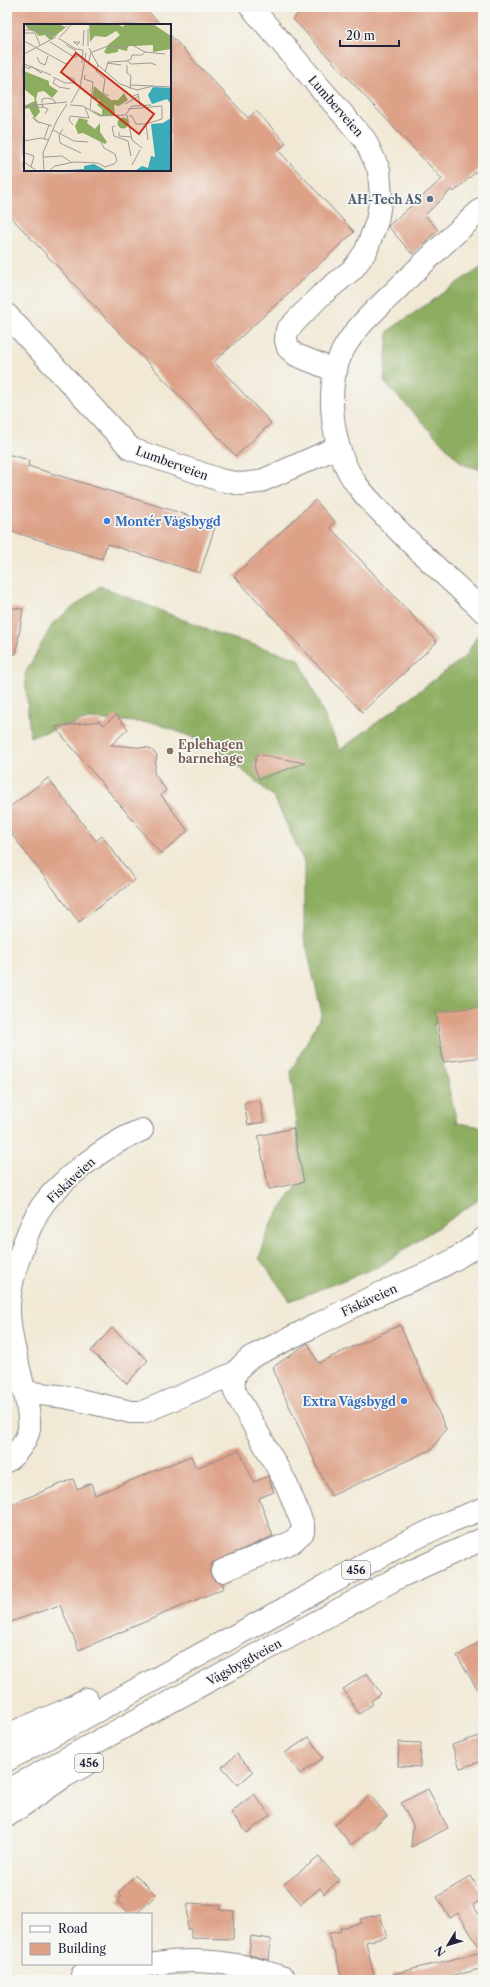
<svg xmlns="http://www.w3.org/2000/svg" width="490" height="1987" viewBox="0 0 490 1987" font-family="'Libre Caslon Text',serif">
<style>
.forest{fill:#8dad61;stroke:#58684e}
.building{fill:#dda187}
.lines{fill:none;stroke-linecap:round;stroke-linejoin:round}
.minor-casing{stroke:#8a8688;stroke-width:24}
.major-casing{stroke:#8a8688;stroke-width:24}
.minor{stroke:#fff;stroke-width:22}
.major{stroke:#fff;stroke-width:22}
.service-dot{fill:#5c6f8a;stroke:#f6f6f2;stroke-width:1.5}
.shop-dot{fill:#3f7fe0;stroke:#f6f6f2;stroke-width:1.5}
.education-dot{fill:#8d6e63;stroke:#f6f6f2;stroke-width:1.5}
.labels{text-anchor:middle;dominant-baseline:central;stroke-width:3.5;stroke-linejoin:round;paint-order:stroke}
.shield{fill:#f6f6f2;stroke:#626272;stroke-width:1}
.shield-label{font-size:11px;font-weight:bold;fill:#22223b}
.street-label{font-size:12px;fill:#22223b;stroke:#f6f6f2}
.service-label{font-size:12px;font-weight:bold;fill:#4e5e75;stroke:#f6f6f2;text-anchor:end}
.shop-label{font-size:12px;font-weight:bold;fill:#366cbe;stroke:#f6f6f2;text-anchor:start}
.education-label{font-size:12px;font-weight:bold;fill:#785e54;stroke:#f6f6f2;text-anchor:start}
.inset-road{fill:none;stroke:#9e9997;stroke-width:1}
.view{fill:#c8321e;fill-opacity:0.15;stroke:#c8321e;stroke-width:2}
.inset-edge{fill:none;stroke:#22223b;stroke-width:2}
</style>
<rect width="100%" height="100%" fill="#f6f6f2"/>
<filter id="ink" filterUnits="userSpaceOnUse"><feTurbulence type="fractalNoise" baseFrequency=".025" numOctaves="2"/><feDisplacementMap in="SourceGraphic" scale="8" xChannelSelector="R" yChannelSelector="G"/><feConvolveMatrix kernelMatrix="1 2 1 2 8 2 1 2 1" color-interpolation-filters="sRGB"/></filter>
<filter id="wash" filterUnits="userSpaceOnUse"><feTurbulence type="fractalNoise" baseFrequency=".012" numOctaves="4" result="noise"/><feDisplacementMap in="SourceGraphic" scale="16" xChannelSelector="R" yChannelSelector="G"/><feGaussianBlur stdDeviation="0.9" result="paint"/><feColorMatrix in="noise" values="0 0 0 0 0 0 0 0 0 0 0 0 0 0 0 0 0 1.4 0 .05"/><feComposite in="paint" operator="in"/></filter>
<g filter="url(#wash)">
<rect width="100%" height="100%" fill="#f1e9d5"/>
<path class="forest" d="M 483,265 L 483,470 L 462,464 L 384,382 L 388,331 Z
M 100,586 L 216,633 L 299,659 L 340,750 L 466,656 L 483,625 L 483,1019 L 434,1024 L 457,1123 L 483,1127 L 483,1197 L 380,1266 L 290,1301 L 259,1258 L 272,1221 L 301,1180 L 291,1071 L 322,1014 L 304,937 L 304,862 L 274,797 L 213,745 L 155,723 L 89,719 L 30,737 L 25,674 L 53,623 Z"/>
<g id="blocks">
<path class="building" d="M 7,7 L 144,7 L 161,25 L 25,25 L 25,170 L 170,170 L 170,35 L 248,118 L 256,111 L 286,143 L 278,150 L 354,232 L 214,362 L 271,423 L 236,456 L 7,213 Z
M 305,7 L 483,7 L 483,165 L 454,192 L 452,189 L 425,215 L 438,230 L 412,254 L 388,226 L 442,179 L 293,19 Z
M 7,454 L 29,460 L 28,466 L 216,524 L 200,573 L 107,544 L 102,559 L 7,530 Z
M 315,500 L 335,522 L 330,527 L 437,642 L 362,712 L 234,576 Z
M 7,607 L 23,609 L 16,654 L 7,654 Z
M 116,715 L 128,729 L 111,745 L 149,748 L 157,755 L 154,773 L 166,790 L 161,795 L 188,831 L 161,854 L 55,727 L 99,721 L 104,725 Z
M 257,754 L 305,763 L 259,779 L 254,766 Z
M 48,778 L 96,841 L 102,836 L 135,880 L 79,922 L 7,828 L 7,809 Z
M 483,1006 L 483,1057 L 443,1062 L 436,1012 Z
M 260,1100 L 264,1122 L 248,1125 L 244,1103 Z
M 293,1128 L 304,1182 L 269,1189 L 258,1136 Z
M 400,1325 L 446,1429 L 432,1449 L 331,1496 L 278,1382 L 273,1367 L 308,1343 L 318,1363 Z
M 112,1328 L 148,1360 L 127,1384 L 91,1351 Z
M 239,1450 L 254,1482 L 268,1476 L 274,1492 L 259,1498 L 273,1536 L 212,1563 L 210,1569 L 211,1576 L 215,1581 L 222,1583 L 224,1588 L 79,1650 L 60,1605 L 7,1623 L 7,1506 L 73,1479 L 77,1489 L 91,1483 L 95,1495 L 191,1456 L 196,1468 Z
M 483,1640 L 483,1698 L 457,1656 Z
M 367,1673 L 381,1694 L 371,1701 L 373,1704 L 359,1714 L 343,1689 Z
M 483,1735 L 483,1761 L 460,1768 L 452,1745 Z
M 309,1737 L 323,1758 L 300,1774 L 285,1753 Z
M 399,1742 L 421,1743 L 420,1767 L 398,1766 Z
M 237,1754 L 253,1772 L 238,1785 L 222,1767 Z
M 428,1789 L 448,1828 L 411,1847 L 413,1825 L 401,1803 Z
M 254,1794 L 270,1815 L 247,1833 L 231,1812 Z
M 370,1795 L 387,1816 L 351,1845 L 335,1824 Z
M 319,1857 L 339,1880 L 324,1894 L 320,1888 L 301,1904 L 284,1884 Z
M 136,1875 L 156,1895 L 136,1914 L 130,1914 L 117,1901 L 122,1896 L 118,1893 Z
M 471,1876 L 483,1897 L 483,1899 L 473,1905 L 483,1921 L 483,1968 L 450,1977 L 450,1980 L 394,1980 L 393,1974 L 482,1952 L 458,1913 L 450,1918 L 437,1897 Z
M 188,1903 L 220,1905 L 219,1910 L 234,1911 L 233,1939 L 191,1938 L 191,1929 L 187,1929 Z
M 380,1914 L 387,1937 L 366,1942 L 375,1980 L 345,1980 L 344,1976 L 341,1976 L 335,1951 L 333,1951 L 328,1934 L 341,1931 L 340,1928 L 361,1923 L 360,1919 Z
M 251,1936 L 271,1939 L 269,1960 L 249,1955 Z"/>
</g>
</g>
<g filter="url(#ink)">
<use href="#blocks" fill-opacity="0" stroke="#8a8688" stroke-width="1"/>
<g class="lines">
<g class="minor-casing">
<path id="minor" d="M 251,7 L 365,140 L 379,170 L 381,197 L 377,221 L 366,251 L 353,269 L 320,296 L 287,330 L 286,340 L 288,348 L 296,355 L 336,371
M 483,208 C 452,236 422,264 393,293 C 375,310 355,328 343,350 C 323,389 332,451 357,485 C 364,495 373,504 381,512 C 413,548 449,578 483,611
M 7,315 L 131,449 L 220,480 L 241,484 L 259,482 L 338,447
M 24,1392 L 66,1397 L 131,1412 L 143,1412 L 235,1373
M 7,1461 C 17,1453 26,1443 29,1429 C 30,1419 28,1409 26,1399 C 20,1368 8,1335 9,1304 C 10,1279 26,1233 38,1212 C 56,1182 110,1142 142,1130
M 222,1571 L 292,1542 L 303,1532 L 303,1525 L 286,1483 L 235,1392 C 230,1375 239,1367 251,1357 C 293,1337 333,1316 375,1296 C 411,1279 453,1266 483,1239
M 83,1980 L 82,1975 C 107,1972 131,1968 155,1964 C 197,1957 245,1963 284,1978 L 285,1980"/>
</g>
<g class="major-casing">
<path id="major" d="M 7,1735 L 64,1711 L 87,1699
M 7,1760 L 403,1544 L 451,1521 L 483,1509
M 7,1791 L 399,1577 L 483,1539
M 7,1816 L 65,1776 L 87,1764"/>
</g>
<use href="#minor" class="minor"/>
<use href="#major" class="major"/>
</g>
</g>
<circle class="service-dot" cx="430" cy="199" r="4"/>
<g class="shop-dot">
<circle cx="107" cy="521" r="4"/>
<circle cx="404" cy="1401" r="4"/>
</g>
<circle class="education-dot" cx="170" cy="751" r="4"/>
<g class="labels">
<g class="shield">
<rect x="342" y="1561" width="28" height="18" rx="3"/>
<rect x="75" y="1754" width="28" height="18" rx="3"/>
</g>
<g class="shield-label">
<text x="356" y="1570">456</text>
<text x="89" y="1763">456</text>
</g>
<g class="street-label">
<text transform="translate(336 106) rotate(49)">Lumberveien</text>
<text transform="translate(172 463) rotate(20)">Lumberveien</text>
<text transform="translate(71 1180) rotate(-43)">Fiskåveien</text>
<text transform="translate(369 1300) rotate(-25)">Fiskåveien</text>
<text transform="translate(244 1662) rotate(-29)">Vågsbygdveien</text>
</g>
<g class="service-label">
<text x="422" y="199">AH-Tech AS</text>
</g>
<g class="shop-label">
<text x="115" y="521">Montér Vågsbygd</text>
<text x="396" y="1401" text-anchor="end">Extra Vågsbygd</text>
</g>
<g class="education-label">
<text x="178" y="744">Eplehagen<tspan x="178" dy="14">barnehage</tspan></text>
</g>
</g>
<g transform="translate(24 24)">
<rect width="147" height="147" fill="#f1e9d5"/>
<path d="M 1,0 L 35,0 L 41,3 L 46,0 L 26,16 L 21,11 L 15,12 L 11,8 L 4,5 ZM 65,0 L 93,0 L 99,3 L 101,0 L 129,0 L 147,12 L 147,25 L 129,28 L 129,21 L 110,22 L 104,22 L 103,27 L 94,25 L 94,28 L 83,30 L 80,28 L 84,21 L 96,11 L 92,7 L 82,13 L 71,12 L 66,18 ZM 0,47 L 25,57 L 25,61 L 34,67 L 28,74 L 20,67 L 14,68 L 12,75 L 16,88 L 11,94 L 17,101 L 12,97 L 5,84 L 0,85 L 0,82 L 11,77 L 10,73 L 0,65 ZM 70,62 L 87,76 L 94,76 L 100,69 L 104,76 L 95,82 L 90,81 L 91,91 L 76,92 L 66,85 L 78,91 L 78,85 L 73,81 L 76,76 L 68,74 ZM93.5 99a5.5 5.5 0 1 1 11 0a5.5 5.5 0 1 1-11 0ZM 55,94 L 64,96 L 63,99 L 71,105 L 76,99 L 76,108 L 83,118 L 81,120 L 59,109 L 54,110 L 51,102 Z" fill="#8dad61"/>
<path d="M 129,63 L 147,64 L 147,80 L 143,75 L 128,80 L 124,71 ZM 147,94 L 147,147 L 111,147 L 118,142 L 124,144 L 127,132 L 131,133 L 127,100 L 139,99 ZM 70,140 L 83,147 L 27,147 L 60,145 L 60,142 Z" fill="#3baab9"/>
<path class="inset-road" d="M 0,6 L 13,6 L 33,11M 0,9 L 11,9 L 16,21M 36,13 L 48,0M 34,14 L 52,25 L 59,26M 0,17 L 42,40 L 50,33M 26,18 L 50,33M 49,18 L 56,18 L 53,21 L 50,18M 42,21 L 51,26 L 53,33 L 50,33M 59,22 L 60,6M 64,22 L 64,5M 65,24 L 74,41 L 96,60 L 113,66 L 129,62 L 147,63M 68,28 L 84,22 L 96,24 L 108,21 L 121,28M 0,30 L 32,13M 13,33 L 16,39 L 21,41 L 24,32M 103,37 L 107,40 L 127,39 L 132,41M 58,39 L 59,26M 83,39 L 97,41M 0,40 L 27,51M 64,41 L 67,28M 74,41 L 72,47 L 81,55 L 79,69 L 85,72M 103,41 L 103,49 L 107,52 L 106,65M 0,42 L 5,45 L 7,42 L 17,49 L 19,47M 81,48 L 84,38 L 103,37 L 107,35 L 108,31 L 118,31 L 121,28 L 141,30M 61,51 L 60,55 L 69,58 L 66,85M 29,53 L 41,59 L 51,59 L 50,55 L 42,52M 31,55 L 29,59 L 35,63 L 46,65M 107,61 L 129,62M 107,73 L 114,70 L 116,81M 18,79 L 18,75 L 24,74 L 30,76 L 32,80M 47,79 L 56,63 L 62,29M 18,80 L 19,83 L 24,85 L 21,90M 101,80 L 115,72M 46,81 L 59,82 L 76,92 L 103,91 L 108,116 L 118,124M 0,82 L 43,78M 6,84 L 19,83M 104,85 L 138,82 L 138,95 L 122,100 L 124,116M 102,90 L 108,82 L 127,81M 105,92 L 108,92 L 112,100 L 122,100M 8,93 L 12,97 L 28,102M 49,101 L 45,96 L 46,92 L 65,94 L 61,83M 91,102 L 88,103 L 90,112 L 104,117 L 107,132M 39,105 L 35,111 L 36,119 L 57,129M 29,106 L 50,117 L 64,118M 95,108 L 95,112 L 108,113M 20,115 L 25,101M 0,117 L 17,114 L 25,116M 1,129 L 10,132 L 7,143M 20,133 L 38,132 L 47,138M 0,138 L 13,147M 108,141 L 116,126M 20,147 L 19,129 L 33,96 L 43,80M 25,147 L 31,142 L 50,138 L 74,139 L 81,143 L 90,140 L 93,137 L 91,130 L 80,124 L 76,116"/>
<path class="view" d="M 52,29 L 130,90 L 115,110 L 37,48 Z"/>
<rect width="147" height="147" class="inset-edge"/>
</g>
<rect width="490" height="1987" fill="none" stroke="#f6f6f2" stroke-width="24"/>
<rect x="22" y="1913" width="130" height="52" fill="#f6f6f2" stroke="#a1a1a9"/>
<rect x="30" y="1926" width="20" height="6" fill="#ffffff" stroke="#a1a1a9"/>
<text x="58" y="1933" font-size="12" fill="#22223b">Road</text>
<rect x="30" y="1943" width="20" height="12" fill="#dda187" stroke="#a1a1a9"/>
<text x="58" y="1953" font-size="12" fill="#22223b">Building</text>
<g transform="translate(448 1945) rotate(232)" stroke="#f6f6f2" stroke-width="3" paint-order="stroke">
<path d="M0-3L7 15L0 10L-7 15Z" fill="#22223b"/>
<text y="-6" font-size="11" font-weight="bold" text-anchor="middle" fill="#22223b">N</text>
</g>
<path d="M340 40v6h59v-6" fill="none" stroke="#22223b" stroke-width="2"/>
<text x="346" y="40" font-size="12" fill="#22223b" stroke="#f6f6f2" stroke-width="3" paint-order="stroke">20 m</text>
</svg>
